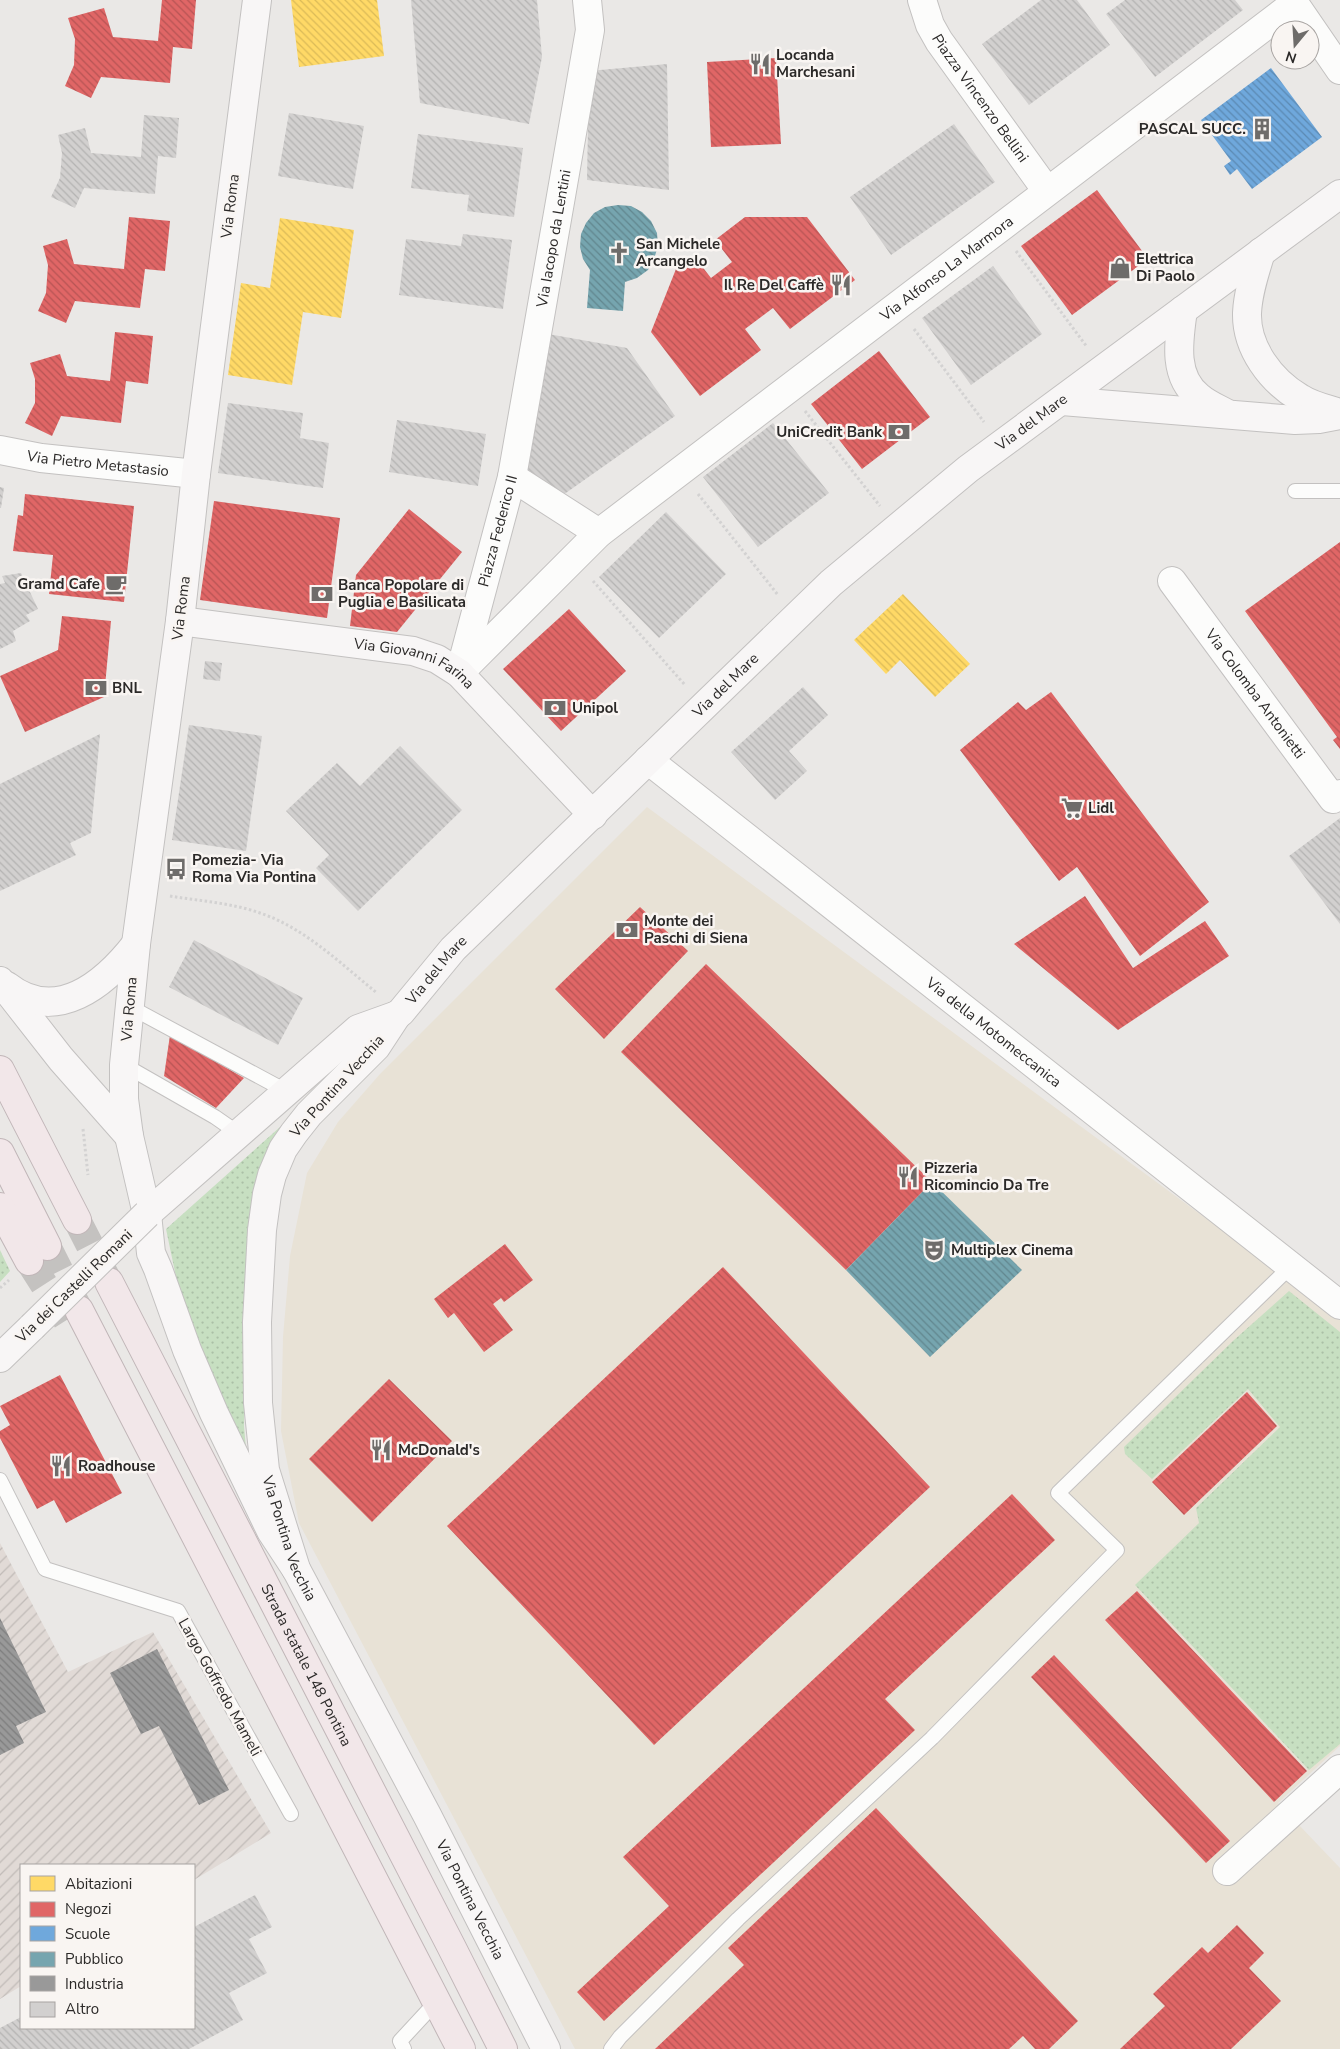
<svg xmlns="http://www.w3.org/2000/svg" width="1340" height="2049" viewBox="0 0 1340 2049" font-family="'Nunito Sans',sans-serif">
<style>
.commercial{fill:#e8e2d6}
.industrial{fill:url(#industrial-furrows)}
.grass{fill:url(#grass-dots)}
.homes{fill:url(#homes-back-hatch)}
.shops{fill:url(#shops-back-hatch)}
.schools{fill:url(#schools-back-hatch)}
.public{fill:url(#public-back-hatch)}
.industry{fill:url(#industry-back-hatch)}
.building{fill:url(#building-back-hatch)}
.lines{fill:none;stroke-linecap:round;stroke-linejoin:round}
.highway-tunnel{stroke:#c4c2c0;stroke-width:28;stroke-dasharray:28 14;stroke-linecap:butt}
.lane-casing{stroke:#c3c1c0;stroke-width:16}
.street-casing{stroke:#c3c1c0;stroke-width:30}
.secondary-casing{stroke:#c3c1c0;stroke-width:30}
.highway-casing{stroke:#c1b6b8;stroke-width:30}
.path{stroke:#d3d2d2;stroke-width:3;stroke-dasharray:2.5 2.5;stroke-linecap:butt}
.lane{stroke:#fcfcfb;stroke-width:14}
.street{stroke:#fcfcfb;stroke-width:28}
.secondary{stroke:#f8f6f6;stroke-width:28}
.highway{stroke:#f2e7e9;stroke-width:28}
.secondary-bridge-casing{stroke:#c3c1c0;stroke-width:30;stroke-linecap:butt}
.secondary-bridge{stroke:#f8f6f6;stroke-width:28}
.labels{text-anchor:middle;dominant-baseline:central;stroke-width:5;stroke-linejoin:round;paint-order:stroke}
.poi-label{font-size:15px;font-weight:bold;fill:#2b2928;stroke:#f9f5f2;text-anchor:start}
.street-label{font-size:15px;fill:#2b2928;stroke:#f9f5f2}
</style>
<defs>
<pattern id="industrial-furrows" width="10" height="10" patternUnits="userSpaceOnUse" patternTransform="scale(1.25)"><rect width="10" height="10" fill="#e1dad6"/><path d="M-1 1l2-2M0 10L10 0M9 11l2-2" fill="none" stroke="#c1bbb8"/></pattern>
<pattern id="grass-dots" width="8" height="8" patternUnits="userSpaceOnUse" patternTransform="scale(1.25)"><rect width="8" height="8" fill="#c7dfc1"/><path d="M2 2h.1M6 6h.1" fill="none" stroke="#abbfa6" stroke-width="1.8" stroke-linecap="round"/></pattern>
<pattern id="homes-back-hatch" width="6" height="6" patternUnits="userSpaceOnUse" patternTransform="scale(1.25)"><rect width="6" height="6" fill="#ffd966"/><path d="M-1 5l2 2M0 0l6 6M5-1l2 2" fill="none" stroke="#dbba58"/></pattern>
<pattern id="shops-back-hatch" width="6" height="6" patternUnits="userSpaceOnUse" patternTransform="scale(1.25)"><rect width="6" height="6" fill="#e06666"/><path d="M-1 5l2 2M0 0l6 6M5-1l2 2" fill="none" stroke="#b65454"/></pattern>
<pattern id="schools-back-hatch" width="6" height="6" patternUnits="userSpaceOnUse" patternTransform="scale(1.25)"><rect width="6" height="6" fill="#6fa8dc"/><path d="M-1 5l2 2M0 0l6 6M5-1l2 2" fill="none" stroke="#5b89b2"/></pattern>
<pattern id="public-back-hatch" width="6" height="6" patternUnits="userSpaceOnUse" patternTransform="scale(1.25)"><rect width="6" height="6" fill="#76a5af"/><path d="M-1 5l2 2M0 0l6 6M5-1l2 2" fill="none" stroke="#61868e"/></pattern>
<pattern id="industry-back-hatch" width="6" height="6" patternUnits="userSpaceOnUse" patternTransform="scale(1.25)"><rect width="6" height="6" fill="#999"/><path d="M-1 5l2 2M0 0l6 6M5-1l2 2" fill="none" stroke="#7d7d7d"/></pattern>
<pattern id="building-back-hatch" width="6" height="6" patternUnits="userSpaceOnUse" patternTransform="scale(1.25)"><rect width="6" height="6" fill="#d2d0cf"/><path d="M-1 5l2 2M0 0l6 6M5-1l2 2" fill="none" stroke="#b4b3b2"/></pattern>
</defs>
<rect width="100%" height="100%" fill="#eae8e6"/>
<path class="commercial" d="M 647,807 L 1299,1287 L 1340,1320 L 1340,1746 L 1278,1803 L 1340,1868 L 1340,2049 L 575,2049 L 299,1523 L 281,1431 L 283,1337 L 290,1256 L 307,1173 L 338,1122 L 380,1074 Z"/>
<path class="industrial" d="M 0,1543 L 68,1672 L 153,1632 L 271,1833 L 194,1880 L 194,1865 L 21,1865 L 21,1986 L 0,1999 Z"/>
<path class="grass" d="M 280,1127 L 282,1129 L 262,1164 L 248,1228 L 244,1426 L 247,1460 L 245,1459 L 180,1296 L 166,1229 Z
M 0,1250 L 10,1271 L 0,1282 Z
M 1289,1291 L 1340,1332 L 1340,1744 L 1309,1770 L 1135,1585 L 1199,1523 L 1196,1508 L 1280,1427 L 1248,1389 L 1152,1479 L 1125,1454 L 1124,1447 L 1234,1340 Z"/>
<path class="homes" d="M 291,0 L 377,0 L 384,56 L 299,67 Z
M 280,218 L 354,230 L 341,318 L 303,312 L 292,385 L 228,375 L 241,283 L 270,288 Z
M 903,594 L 970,664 L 935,697 L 900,660 L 886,674 L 854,640 Z"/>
<path class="shops" d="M 162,0 L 196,0 L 192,49 L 173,47 L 170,83 L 101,77 L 91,98 L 65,86 L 74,65 L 75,39 L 68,18 L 104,8 L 113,37 L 158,41 Z
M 776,58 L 781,144 L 711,147 L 707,62 Z
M 1097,190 L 1148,259 L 1072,315 L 1021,246 Z
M 129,217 L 170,221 L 165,271 L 145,269 L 140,308 L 75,301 L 66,323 L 38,311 L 46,293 L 48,265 L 43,246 L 67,239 L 74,264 L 124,269 Z
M 745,217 L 807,217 L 855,280 L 790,329 L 773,308 L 745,329 L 761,350 L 700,396 L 651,332 L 676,269 L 694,256 L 711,278 L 732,262 L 715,240 Z
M 115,332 L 153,336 L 148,384 L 126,381 L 121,423 L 61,416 L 52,436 L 25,423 L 35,403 L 35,379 L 30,363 L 60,354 L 67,376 L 110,381 Z
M 879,351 L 930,417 L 862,469 L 811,404 Z
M 25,494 L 134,506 L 124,602 L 49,594 L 53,555 L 13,551 L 18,515 L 23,516 Z
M 214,501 L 340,518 L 327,618 L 200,600 Z
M 409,509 L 462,552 L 397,632 L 350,626 L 356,575 Z
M 1340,542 L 1340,749 L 1333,740 L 1337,737 L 1245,611 Z
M 569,609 L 626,671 L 561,731 L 503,669 Z
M 62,616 L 111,621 L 104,697 L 25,732 L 0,676 L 58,650 Z
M 1051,692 L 1209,902 L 1140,956 L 1077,867 L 1059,881 L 960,750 L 1018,702 L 1026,710 Z
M 1085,896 L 1133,968 L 1205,921 L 1229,956 L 1118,1030 L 1014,944 Z
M 640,907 L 688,951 L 604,1039 L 555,989 Z
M 706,964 L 932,1182 L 846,1270 L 621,1052 Z
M 170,1035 L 244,1078 L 216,1108 L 164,1076 Z
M 505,1244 L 533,1280 L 504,1302 L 501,1298 L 493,1304 L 513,1330 L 484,1352 L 454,1313 L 448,1318 L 434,1299 Z
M 723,1267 L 930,1487 L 654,1745 L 447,1526 Z
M 60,1375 L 122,1493 L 66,1523 L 54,1500 L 37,1509 L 0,1438 L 0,1431 L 10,1425 L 0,1406 Z
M 389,1379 L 452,1441 L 372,1522 L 309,1459 Z
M 1247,1392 L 1277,1426 L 1184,1515 L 1152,1482 Z
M 1012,1494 L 1055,1540 L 885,1699 L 915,1730 L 604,2021 L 577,1992 L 669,1906 L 623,1857 Z
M 1137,1591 L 1307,1771 L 1274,1802 L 1105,1620 Z
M 1054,1655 L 1230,1841 L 1206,1863 L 1031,1677 Z
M 876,1808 L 1078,2021 L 1049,2049 L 1035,2049 L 1023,2036 L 1009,2049 L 655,2049 L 744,1965 L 728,1948 Z
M 1237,1925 L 1264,1953 L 1249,1968 L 1281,2001 L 1231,2049 L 1120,2049 L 1165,2006 L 1153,1994 L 1202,1947 L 1208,1953 Z"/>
<path class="schools" d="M 1271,68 L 1322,137 L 1252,189 L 1237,169 L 1230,175 L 1224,166 L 1231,161 L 1201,120 Z"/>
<path class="public" d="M 618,205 L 631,206 L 642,212 L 651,221 L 657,233 L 658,246 L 654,259 L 648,270 L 637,278 L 625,282 L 623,311 L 587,308 L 590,270 L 583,259 L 580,247 L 581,234 L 586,223 L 594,213 L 605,207 Z
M 932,1182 L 1022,1270 L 930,1357 L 846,1270 Z"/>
<path class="industry" d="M 0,1618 L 46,1712 L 16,1726 L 24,1743 L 0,1755 Z
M 157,1649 L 229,1790 L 199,1805 L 159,1726 L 141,1734 L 110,1673 Z"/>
<path class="building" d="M 411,0 L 537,0 L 542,57 L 529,124 L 420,103 Z
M 1041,0 L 1077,0 L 1110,45 L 1029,105 L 982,44 Z
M 1125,0 L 1235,0 L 1243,10 L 1155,77 L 1106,14 Z
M 667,64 L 669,190 L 587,180 L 589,71 Z
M 289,113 L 364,126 L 353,189 L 278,176 Z
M 144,115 L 179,118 L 176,158 L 158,156 L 155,194 L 84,188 L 75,208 L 51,197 L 60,178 L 62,153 L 58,135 L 85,128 L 91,153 L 141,157 Z
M 954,124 L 995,182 L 891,255 L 850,197 Z
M 418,134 L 523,148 L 514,217 L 467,211 L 469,195 L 411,188 Z
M 463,234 L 512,240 L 503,309 L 399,295 L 406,239 L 461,246 Z
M 993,266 L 1042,334 L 971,385 L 922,318 Z
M 548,334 L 627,348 L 675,416 L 563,495 L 525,469 Z
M 228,403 L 303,413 L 300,438 L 329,443 L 323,488 L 218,473 Z
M 397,420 L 486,434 L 478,486 L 389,472 Z
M 773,423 L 829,493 L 758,547 L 703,477 Z
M 0,487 L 4,488 L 1,508 L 0,508 Z
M 666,512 L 726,574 L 659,638 L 599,577 Z
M 21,573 L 38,609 L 26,615 L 30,621 L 13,631 L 16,641 L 0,649 L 0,584 L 5,583 L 2,576 Z
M 205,661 L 222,663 L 220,681 L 203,679 Z
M 803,687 L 828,715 L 789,751 L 807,771 L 775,800 L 731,752 Z
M 189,725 L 262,736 L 246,851 L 172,840 Z
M 100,734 L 91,833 L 70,843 L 76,855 L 0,891 L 0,784 Z
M 400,746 L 462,810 L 358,911 L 316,868 L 329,855 L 286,811 L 337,763 L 360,786 Z
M 1340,818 L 1340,924 L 1289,856 Z
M 194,940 L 303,998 L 278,1045 L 169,987 Z
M 255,1895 L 272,1927 L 249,1939 L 267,1973 L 229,1993 L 243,2020 L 189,2049 L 0,2049 L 0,2028 L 21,2017 L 21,2028 L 194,2028 L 194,1927 Z"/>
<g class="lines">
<path class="highway-tunnel" d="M 77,1220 L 108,1281
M 47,1246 L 79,1310
M 29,1261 L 68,1322"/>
<g class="lane-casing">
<path id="lane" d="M 1295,491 L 1340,491
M 130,1007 L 286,1091
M 124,1065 L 215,1117 L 238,1133
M 0,1480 L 45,1569 L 178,1611 L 291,1814
M 404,2049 L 400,2041 L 437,2001
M 611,2049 L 620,2037 L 738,1919 L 932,1738 L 1117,1550 L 1058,1493 L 1291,1266"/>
</g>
<g class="street-casing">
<g id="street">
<path id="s1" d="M 922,0 L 930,25 L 939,41 L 1047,191"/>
<path d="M 1292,0 L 1340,70"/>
<path id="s2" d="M 0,450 L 41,458 L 196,474"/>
<path d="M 512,477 L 599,533"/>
<path id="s3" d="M 1172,581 L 1333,799 L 1340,794"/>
<path id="s4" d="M 460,672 L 512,477 L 590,30 L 587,0"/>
<path id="s5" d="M 459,673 L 599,533 L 1294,4"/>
<path id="s6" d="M 648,760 L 1340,1305"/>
<path d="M 1227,1871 L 1340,1769"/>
</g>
</g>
<g class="secondary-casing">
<g id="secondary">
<path d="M 257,0 L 196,474 L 180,621 L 136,944 L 124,1065 L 124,1099 L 129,1136 L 147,1214 L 151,1253 L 158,1269 L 187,1350 L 214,1413 L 271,1531 L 296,1569"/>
<path d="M 1261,252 C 1255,272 1248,292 1247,313 C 1246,348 1271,381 1300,398 C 1312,406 1327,409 1340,413"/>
<path d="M 1183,310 C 1179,339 1172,376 1199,397 C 1207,404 1217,408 1226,413"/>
<path d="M 1062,401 L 1295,420 L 1319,419 L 1340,415"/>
<path id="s7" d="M 180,621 L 413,651 L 437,659 L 459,673 L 593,815"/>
<path d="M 0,981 L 61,1059 L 129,1136"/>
<path d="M 7,986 C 56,1025 105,984 136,944"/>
<path id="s8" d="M 397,1015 L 376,1047 L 309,1114 L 294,1133 L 283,1149 L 272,1175 L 267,1194 L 262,1230 L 257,1322 L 258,1403 L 265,1470 L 296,1569 L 427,1815 L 546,2049"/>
<path id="s9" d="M 147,1214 L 358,1029 L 397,1015 L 401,1012 L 453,949 L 831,583 L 968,469 L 1340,194"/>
<path d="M 0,1358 L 32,1327"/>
</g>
</g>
<g class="highway-casing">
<g id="highway">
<path d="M 0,1070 L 77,1220"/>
<path d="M 0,1153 L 47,1246"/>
<path d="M 0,1207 L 29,1261"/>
<path id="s10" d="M 109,1282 L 451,1946 L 503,2049"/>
<path d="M 79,1310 L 461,2049"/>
</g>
</g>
<path class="path" d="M 1016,251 L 1087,347
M 914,329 L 984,422
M 805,411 L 880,506
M 698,494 L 778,595
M 593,581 L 685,685
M 170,896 C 200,901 232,903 260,913 C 305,928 341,964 377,993
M 83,1129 L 88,1175
M 0,1288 L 9,1280"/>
<use href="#lane" class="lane"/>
<use href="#street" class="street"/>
<use href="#secondary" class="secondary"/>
<use href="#highway" class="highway"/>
<g class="secondary-bridge-casing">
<path id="secondary-bridge" d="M 32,1327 L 147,1214"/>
</g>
<use href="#secondary-bridge" class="secondary-bridge"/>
</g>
<defs>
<g id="restaurant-bare" transform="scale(1.725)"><path d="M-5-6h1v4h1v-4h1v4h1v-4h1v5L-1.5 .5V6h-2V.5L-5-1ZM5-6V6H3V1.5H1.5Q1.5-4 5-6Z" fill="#6e6c6a" stroke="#f9f5f2" stroke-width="2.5" paint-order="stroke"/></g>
<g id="building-bare" transform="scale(1.725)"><path d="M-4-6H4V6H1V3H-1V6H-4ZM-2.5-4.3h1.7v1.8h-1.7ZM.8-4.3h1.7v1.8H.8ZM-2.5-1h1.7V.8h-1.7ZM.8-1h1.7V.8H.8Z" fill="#6e6c6a" stroke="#f9f5f2" stroke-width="2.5" paint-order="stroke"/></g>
<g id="church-bare" transform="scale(1.725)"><path d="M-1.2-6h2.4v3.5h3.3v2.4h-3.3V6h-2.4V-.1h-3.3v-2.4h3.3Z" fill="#6e6c6a" stroke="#f9f5f2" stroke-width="2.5" paint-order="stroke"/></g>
<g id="shop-bare" transform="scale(1.725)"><path d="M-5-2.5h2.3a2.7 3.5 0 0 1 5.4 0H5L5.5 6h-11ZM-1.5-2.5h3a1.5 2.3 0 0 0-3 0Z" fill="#6e6c6a" stroke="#f9f5f2" stroke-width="2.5" paint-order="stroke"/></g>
<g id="bank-bare" transform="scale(1.725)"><path d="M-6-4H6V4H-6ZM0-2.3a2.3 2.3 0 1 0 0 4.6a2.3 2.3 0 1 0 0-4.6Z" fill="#6e6c6a" stroke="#f9f5f2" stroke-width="2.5" paint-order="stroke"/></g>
<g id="cafe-bare" transform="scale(1.725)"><path d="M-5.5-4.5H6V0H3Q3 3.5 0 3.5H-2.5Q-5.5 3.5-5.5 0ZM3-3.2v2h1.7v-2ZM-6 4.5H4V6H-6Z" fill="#6e6c6a" stroke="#f9f5f2" stroke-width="2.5" paint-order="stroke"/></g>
<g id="supermarket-bare" transform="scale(1.725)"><path d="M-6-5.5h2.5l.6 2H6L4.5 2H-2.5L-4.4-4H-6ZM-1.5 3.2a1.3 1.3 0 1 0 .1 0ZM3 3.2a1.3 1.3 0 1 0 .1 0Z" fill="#6e6c6a" stroke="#f9f5f2" stroke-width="2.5" paint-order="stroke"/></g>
<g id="bus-bare" transform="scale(1.725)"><path d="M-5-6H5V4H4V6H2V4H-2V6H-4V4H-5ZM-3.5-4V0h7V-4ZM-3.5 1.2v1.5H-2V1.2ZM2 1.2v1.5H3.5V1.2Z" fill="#6e6c6a" stroke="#f9f5f2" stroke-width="2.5" paint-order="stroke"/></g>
<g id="theatre-bare" transform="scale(1.725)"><path d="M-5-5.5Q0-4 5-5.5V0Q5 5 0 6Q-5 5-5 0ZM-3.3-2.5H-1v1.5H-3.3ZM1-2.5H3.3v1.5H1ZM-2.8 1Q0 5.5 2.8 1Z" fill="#6e6c6a" stroke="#f9f5f2" stroke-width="2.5" paint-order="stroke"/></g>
</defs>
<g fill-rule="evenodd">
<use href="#restaurant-bare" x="760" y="64"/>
<use href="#building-bare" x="1262" y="129"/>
<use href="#church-bare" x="619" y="253"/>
<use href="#shop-bare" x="1120" y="268"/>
<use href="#restaurant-bare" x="841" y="285"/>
<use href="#bank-bare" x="899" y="432"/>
<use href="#cafe-bare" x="116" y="584"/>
<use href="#bank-bare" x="322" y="594"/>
<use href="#bank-bare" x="96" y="688"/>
<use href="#bank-bare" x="555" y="708"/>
<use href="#supermarket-bare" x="1072" y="808"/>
<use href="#bus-bare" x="176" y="869"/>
<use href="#bank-bare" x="627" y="930"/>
<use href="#restaurant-bare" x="908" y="1177"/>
<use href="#theatre-bare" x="934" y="1250"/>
<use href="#restaurant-bare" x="381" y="1450"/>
<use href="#restaurant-bare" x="61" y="1466"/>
</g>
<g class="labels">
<g class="poi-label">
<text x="776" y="55">Locanda<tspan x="776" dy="17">Marchesani</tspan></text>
<text x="1246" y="129" text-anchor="end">PASCAL SUCC.</text>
<text x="636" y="244">San Michele<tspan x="636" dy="17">Arcangelo</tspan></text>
<text x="1136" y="259">Elettrica<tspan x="1136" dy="17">Di Paolo</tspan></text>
<text x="824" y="285" text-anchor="end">Il Re Del Caffè</text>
<text x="882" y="432" text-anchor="end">UniCredit Bank</text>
<text x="100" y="584" text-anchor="end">Gramd Cafe</text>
<text x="338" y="585">Banca Popolare di<tspan x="338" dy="17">Puglia e Basilicata</tspan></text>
<text x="112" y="688">BNL</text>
<text x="572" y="708">Unipol</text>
<text x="1088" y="808">Lidl</text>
<text x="192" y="860">Pomezia- Via<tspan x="192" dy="17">Roma Via Pontina</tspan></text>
<text x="644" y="921">Monte dei<tspan x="644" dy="17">Paschi di Siena</tspan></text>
<text x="924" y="1168">Pizzeria<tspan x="924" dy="17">Ricomincio Da Tre</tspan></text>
<text x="951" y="1250">Multiplex Cinema</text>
<text x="398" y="1450">McDonald's</text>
<text x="78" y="1466">Roadhouse</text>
</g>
<g class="street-label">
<text stroke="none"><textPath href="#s1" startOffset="115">Piazza Vincenzo Bellini</textPath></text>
<text transform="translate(230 206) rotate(-83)">Via Roma</text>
<text stroke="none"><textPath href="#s4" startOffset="444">Via Iacopo da Lentini</textPath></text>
<text stroke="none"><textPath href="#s5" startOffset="635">Via Alfonso La Marmora</textPath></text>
<text stroke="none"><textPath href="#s9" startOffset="1192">Via del Mare</textPath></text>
<text stroke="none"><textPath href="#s2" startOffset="99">Via Pietro Metastasio</textPath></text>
<text stroke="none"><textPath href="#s4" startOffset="146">Piazza Federico II</textPath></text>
<text transform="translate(181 608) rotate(-83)">Via Roma</text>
<text stroke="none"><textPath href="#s7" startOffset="240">Via Giovanni Farina</textPath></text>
<text stroke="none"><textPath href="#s9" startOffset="788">Via del Mare</textPath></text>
<text stroke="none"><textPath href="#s3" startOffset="140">Via Colomba Antonietti</textPath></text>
<text stroke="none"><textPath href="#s9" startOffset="382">Via del Mare</textPath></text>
<text transform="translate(129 1009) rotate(-85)">Via Roma</text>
<text stroke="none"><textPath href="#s6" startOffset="440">Via della Motomeccanica</textPath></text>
<text transform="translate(337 1086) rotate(-48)">Via Pontina Vecchia</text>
<text transform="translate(74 1286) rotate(-44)">Via dei Castelli Romani</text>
<text stroke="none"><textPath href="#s8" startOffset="574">Via Pontina Vecchia</textPath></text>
<text stroke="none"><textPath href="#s10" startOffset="431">Strada statale 148 Pontina</textPath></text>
<text transform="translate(220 1687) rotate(61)">Largo Goffredo Mameli</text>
<text stroke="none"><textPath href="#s8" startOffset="979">Via Pontina Vecchia</textPath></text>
</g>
</g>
<rect x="20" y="1864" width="175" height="165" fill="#f9f5f2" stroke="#a7a3a1"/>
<rect x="30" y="1876" width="25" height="15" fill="#ffd966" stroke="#a7a3a1"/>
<text x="65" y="1889" font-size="15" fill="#2b2928">Abitazioni</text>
<rect x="30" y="1902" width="25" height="15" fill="#e06666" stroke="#a7a3a1"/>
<text x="65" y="1914" font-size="15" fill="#2b2928">Negozi</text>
<rect x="30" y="1926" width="25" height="15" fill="#6fa8dc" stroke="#a7a3a1"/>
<text x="65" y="1939" font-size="15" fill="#2b2928">Scuole</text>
<rect x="30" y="1952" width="25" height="15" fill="#76a5af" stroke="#a7a3a1"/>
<text x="65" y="1964" font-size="15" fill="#2b2928">Pubblico</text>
<rect x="30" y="1976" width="25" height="15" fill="#999999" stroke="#a7a3a1"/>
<text x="65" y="1989" font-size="15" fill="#2b2928">Industria</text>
<rect x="30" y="2002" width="25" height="15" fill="#d2d0cf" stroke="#a7a3a1"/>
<text x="65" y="2014" font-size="15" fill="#2b2928">Altro</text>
<g transform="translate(1295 45) rotate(198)"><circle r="24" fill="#f9f5f2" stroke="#a7a3a1"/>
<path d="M0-4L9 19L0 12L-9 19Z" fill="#6e6c6a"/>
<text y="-8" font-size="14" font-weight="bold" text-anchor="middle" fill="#2b2928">N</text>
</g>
</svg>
